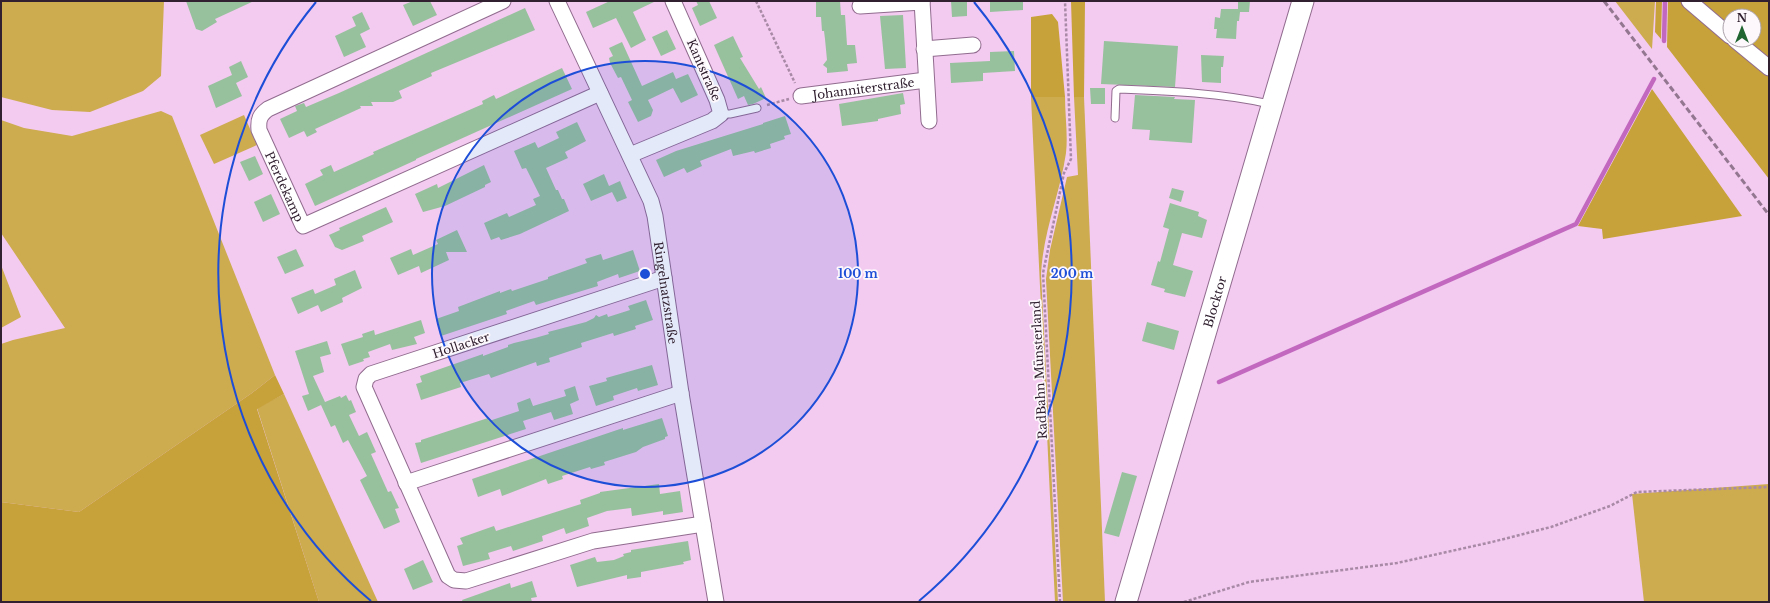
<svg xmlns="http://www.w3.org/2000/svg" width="1770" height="603" viewBox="0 0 1770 603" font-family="'Libre Baskerville',serif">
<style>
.green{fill:#cdab4f}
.forest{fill:#c7a139;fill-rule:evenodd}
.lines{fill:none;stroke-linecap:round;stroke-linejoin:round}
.stream{stroke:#c268bf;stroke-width:4.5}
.building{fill:#97c19d}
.service-casing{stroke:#916c8f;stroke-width:9}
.minor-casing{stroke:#916c8f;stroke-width:17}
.secondary-casing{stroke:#916c8f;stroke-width:23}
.path{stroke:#a889a6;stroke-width:2.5;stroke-dasharray:3 2;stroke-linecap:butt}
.service{stroke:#fff;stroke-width:7}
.minor{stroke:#fff;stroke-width:15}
.secondary{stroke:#fff;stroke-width:21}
.rail{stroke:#937791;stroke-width:3;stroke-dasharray:6 3;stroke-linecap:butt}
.ring{fill:none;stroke:#1d4ed8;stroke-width:2}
.labels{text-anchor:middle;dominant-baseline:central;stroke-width:3.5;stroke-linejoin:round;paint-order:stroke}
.street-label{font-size:12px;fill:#312130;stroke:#fdf8fc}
.centre{fill:#1d4ed8;stroke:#fdf8fc;stroke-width:2}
.ring-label{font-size:12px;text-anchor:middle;font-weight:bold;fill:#1d4ed8;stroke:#fdf8fc;stroke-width:3.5;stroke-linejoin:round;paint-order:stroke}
</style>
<rect width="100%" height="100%" fill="#f3caf0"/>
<path class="green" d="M 1,1 L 164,1 L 161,76 L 143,91 L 90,112 L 52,110 L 1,97 Z
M 1615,1 L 1655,1 L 1652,49 Z
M 1031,97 L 1065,97 C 1065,115 1068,135 1066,153 C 1060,194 1043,232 1041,274 L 1058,602 L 1055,602 Z
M 1074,97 L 1084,97 L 1105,602 L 1063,602 L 1046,279 L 1050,250 L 1067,177 L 1078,175 Z
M 161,111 L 172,116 L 275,375 L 252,393 L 79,512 L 1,502 L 1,344 L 13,340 L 65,328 L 1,233 L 1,120 L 24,128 L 72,136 Z
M 244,115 L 257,145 L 214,164 L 200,135 Z
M 1,265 L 21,317 L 1,328 Z
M 284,394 L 378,602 L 319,602 L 257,408 Z
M 1769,484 L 1769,602 L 1644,602 L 1632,494 Z"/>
<path class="forest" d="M 1071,1 L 1085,1 L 1084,97 L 1074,97 Z
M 1656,1 L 1662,1 L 1661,39 L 1655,32 Z
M 1668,1 L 1769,1 L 1769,179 L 1667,47 ZM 1730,16 L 1754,16 L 1754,40 L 1730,40 Z
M 1052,14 L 1058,22 L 1065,97 L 1031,97 L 1031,17 Z
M 1652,89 L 1742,216 L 1603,239 L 1602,229 L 1578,226 Z
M 275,375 L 284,394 L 257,409 L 319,602 L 1,602 L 1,502 L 79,512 L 252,393 Z"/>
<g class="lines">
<path class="stream" d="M 1664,41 L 1665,1
M 1219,382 L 1576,224 L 1654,79"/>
</g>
<path class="building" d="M 186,1 L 254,1 L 215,19 L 217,22 L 202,31 L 196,29 Z
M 413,1 L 430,1 L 437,15 L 413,26 L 403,5 Z
M 610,1 L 656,1 L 633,12 L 646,40 L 631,48 L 616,18 L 593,28 L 586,12 Z
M 696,1 L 709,1 L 717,18 L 700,26 L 692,8 L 698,5 Z
M 816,1 L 840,1 L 841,15 L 845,15 L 847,45 L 855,45 L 857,63 L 847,64 L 848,71 L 827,73 L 827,68 L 823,65 L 827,60 L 825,39 L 824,31 L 822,31 L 821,17 L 816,17 Z
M 951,1 L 967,1 L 967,16 L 952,17 Z
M 990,1 L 1023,1 L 1023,10 L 990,12 Z
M 1238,1 L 1250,1 L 1249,12 L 1240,12 L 1239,21 L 1237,21 L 1236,39 L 1216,38 L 1217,29 L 1214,29 L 1215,17 L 1220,18 L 1221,9 L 1238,9 Z
M 525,8 L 535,30 L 431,73 L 432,76 L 399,91 L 402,98 L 393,102 L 371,102 L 373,106 L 360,106 L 361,108 L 315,129 L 317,132 L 307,137 L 304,131 L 289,138 L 280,119 L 297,111 L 295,106 L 304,103 L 306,107 L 339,93 Z
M 362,12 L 370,29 L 360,34 L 366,47 L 344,57 L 335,36 L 356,26 L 352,17 Z
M 903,15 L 906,68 L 885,69 L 880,16 Z
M 667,30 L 676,49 L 661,56 L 652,37 Z
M 733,36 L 743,57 L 740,58 L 759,89 L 761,87 L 766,98 L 753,104 L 748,105 L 744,96 L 738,99 L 714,45 Z
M 1104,41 L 1178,46 L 1175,87 L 1101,84 Z
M 622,42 L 642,86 L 673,72 L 676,79 L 688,74 L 698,95 L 681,103 L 673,88 L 648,100 L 653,110 L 651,116 L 638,122 L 628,102 L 632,100 L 621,77 L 618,78 L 610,63 L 609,58 L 613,56 L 609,48 Z
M 1014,51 L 1015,71 L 983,73 L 983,81 L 951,83 L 950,63 L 990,61 L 990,52 Z
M 1201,55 L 1224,56 L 1223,67 L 1221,67 L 1221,83 L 1202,82 Z
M 241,61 L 248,77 L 236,83 L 242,96 L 216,108 L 208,86 L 232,75 L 229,67 Z
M 562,68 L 572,89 L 416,159 L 416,160 L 315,206 L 305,184 L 323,175 L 320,170 L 331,165 L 334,172 L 374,154 L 373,152 L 483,104 L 482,101 L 494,95 L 496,99 Z
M 1090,88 L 1105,88 L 1105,104 L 1091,104 Z
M 903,93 L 905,104 L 900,105 L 901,114 L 878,119 L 878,121 L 842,126 L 839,104 Z
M 1135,95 L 1175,97 L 1174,99 L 1195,100 L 1192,143 L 1149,140 L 1150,130 L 1132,129 Z
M 785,116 L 791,134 L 784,136 L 785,139 L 770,144 L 771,148 L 755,153 L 754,151 L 733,156 L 731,149 L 700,161 L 702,166 L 687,173 L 684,168 L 664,177 L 656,160 L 676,151 L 763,124 L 763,123 Z
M 577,122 L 586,141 L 565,152 L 568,158 L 546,168 L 556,190 L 558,190 L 562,199 L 564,199 L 569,211 L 520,234 L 501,240 L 499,237 L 491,240 L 484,223 L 507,213 L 509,217 L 536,205 L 533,199 L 540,196 L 526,168 L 522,169 L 514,151 L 535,142 L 538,148 L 559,138 L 556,132 Z
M 255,156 L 263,174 L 249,181 L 240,162 Z
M 484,165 L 491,182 L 485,185 L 485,187 L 445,206 L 423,212 L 415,194 L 437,184 L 438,188 Z
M 604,174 L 609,186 L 620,181 L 627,198 L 617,202 L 612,192 L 591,201 L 583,184 Z
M 1172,188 L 1184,191 L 1181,202 L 1169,198 Z
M 271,194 L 280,214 L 263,222 L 254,202 Z
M 1170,203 L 1199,212 L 1198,216 L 1207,220 L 1202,238 L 1182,233 L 1173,265 L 1193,271 L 1185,297 L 1164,292 L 1165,289 L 1151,285 L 1158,261 L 1160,262 L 1169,229 L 1163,227 Z
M 386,207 L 393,222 L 362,236 L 364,241 L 342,250 L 335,247 L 329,235 L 340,230 L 339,228 Z
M 457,230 L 467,252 L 446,252 L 449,260 L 421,273 L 419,266 L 398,275 L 390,258 L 411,249 L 413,255 L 438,244 L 436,240 Z
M 296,249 L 304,266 L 285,274 L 277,257 Z
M 633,250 L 640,271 L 619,278 L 618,274 L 597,282 L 598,286 L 536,305 L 534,301 L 506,311 L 507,314 L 441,336 L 436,319 L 459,311 L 458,307 L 500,291 L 500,293 L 511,289 L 512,291 L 548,279 L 548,277 L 587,263 L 585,259 L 601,254 L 603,260 Z
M 355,270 L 362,288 L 342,298 L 343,302 L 321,312 L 318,305 L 298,314 L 291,298 L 313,289 L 315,294 L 336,285 L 334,279 Z
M 646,300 L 653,320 L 635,326 L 636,329 L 614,336 L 613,333 L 581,343 L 582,347 L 549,358 L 550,362 L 537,366 L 536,362 L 491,378 L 489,374 L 460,383 L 461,387 L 421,400 L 416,384 L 422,382 L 420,376 L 483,354 L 483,356 L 508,347 L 508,345 L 514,343 L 535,338 L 549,334 L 548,332 L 586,322 L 594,318 L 596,315 L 599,317 L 607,314 L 608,317 L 630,310 L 628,306 Z
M 421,320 L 425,333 L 414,337 L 417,344 L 392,350 L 390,344 L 368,352 L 370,357 L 363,359 L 364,361 L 349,366 L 341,344 L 363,337 L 362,334 L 374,330 L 375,335 Z
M 1147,322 L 1179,331 L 1174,350 L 1142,341 Z
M 327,341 L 331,354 L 320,357 L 324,372 L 313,376 L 325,402 L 340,396 L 341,398 L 346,395 L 349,401 L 351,400 L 356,412 L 349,415 L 359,436 L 367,432 L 376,452 L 371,454 L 388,492 L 391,491 L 399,508 L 395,509 L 400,522 L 384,529 L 360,480 L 367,476 L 348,440 L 343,443 L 335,425 L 331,427 L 321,405 L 308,411 L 302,396 L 309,394 L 295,351 Z
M 652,365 L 658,385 L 638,391 L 637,388 L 613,396 L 614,400 L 596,406 L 589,386 L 607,381 L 606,378 Z
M 575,386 L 579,400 L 570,404 L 573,414 L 554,420 L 551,412 L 523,421 L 526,429 L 421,463 L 415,443 L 421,442 L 421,440 L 488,418 L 489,421 L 519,411 L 517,403 L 530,398 L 533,406 L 566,396 L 564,390 Z
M 662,418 L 668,436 L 665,437 L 665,439 L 643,447 L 636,452 L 604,462 L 605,465 L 591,469 L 590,467 L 562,476 L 563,479 L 548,484 L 546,479 L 502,496 L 500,489 L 478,497 L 472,479 L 623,428 L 623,430 Z
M 1122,472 L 1137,476 L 1119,537 L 1104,533 Z
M 659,484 L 660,494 L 680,491 L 683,512 L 663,515 L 663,511 L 632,516 L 631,508 L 607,511 L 587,518 L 589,526 L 566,534 L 564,528 L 542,536 L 543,541 L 513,551 L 511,546 L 488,553 L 490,559 L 463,566 L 457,546 L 463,544 L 460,538 L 494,526 L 496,531 L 581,504 L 580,500 L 600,493 L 600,492 Z
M 688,541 L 691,560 L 683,562 L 684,564 L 641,572 L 641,577 L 627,579 L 627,575 L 577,587 L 570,565 L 595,557 L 597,562 L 614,560 L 624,556 L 623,554 L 631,552 L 631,550 Z
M 423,560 L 433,582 L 413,590 L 404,569 Z
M 532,581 L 537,597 L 531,598 L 532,602 L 463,602 L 462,600 L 510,583 L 511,588 Z"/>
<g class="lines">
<g class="service-casing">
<path id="service" d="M 721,114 L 730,114 L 757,108
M 1115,118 L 1116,91 L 1119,89 C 1170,91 1220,93 1270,104"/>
</g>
<g class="minor-casing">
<g id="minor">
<path id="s1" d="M 503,1 L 268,109 C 260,115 258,119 259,130 L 303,226 L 600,93"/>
<path id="s2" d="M 557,1 L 651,201 L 655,216 L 681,393 L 716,602"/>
<path d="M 922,1 L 929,121"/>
<path d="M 1689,1 L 1730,36"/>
<path d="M 860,6 L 922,2"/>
<path d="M 1735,40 L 1769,68"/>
<path d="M 924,49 L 973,45"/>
<path id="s3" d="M 801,96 L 926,80"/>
<path d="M 630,155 L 712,121 L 721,114 L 717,100 L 673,1"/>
<path d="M 664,278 L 371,374 L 366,379 L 364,387 L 448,576 L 454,580 L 466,581 L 593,541 L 703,524"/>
<path d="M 406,483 L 681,393"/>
</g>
</g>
<g class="secondary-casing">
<g id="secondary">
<path id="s4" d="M 1126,602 L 1303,1"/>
</g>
</g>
<path class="path" d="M 756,1 L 795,83
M 767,105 L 789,99
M 1060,602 L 1043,273 L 1064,173 L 1071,159 L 1065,1
M 1184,602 L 1249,582 L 1397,563 L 1492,542 L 1551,527 L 1610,506 L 1637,492 L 1769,487"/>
<use href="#service" class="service"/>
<use href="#minor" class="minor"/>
<use href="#secondary" class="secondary"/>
<path class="rail" d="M 1604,1 L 1769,215"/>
</g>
<circle cx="645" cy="274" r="213" fill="#1d4ed8" fill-opacity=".12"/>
<g class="ring">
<circle cx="645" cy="274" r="213"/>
<path d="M371 601A427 427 0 0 1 316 2M974 2A427 427 0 0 1 919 601"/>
</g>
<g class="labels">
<g class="street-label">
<text transform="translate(704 70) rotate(66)">Kantstraße</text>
<text stroke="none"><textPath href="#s3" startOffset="63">Johanniterstraße</textPath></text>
<text stroke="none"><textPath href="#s1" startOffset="345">Pferdekamp</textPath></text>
<text stroke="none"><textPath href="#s2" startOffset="314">Ringelnatzstraße</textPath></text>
<text stroke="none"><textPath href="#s4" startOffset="313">Blocktor</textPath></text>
<text transform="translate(461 345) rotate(-18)">Hollacker</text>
<text transform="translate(1039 370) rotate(-93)">RadBahn Münsterland</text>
</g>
</g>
<circle cx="645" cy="274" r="6" class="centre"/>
<g class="ring-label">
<text x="858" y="278">100 m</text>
<text x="1072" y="278">200 m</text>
</g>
<rect width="1770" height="603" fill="none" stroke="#312130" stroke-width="4"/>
<g transform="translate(1742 28)"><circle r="19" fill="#fdf8fc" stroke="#aba2aa"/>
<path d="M0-3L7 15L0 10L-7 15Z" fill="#206531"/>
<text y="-6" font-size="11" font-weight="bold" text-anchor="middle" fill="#312130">N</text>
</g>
</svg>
